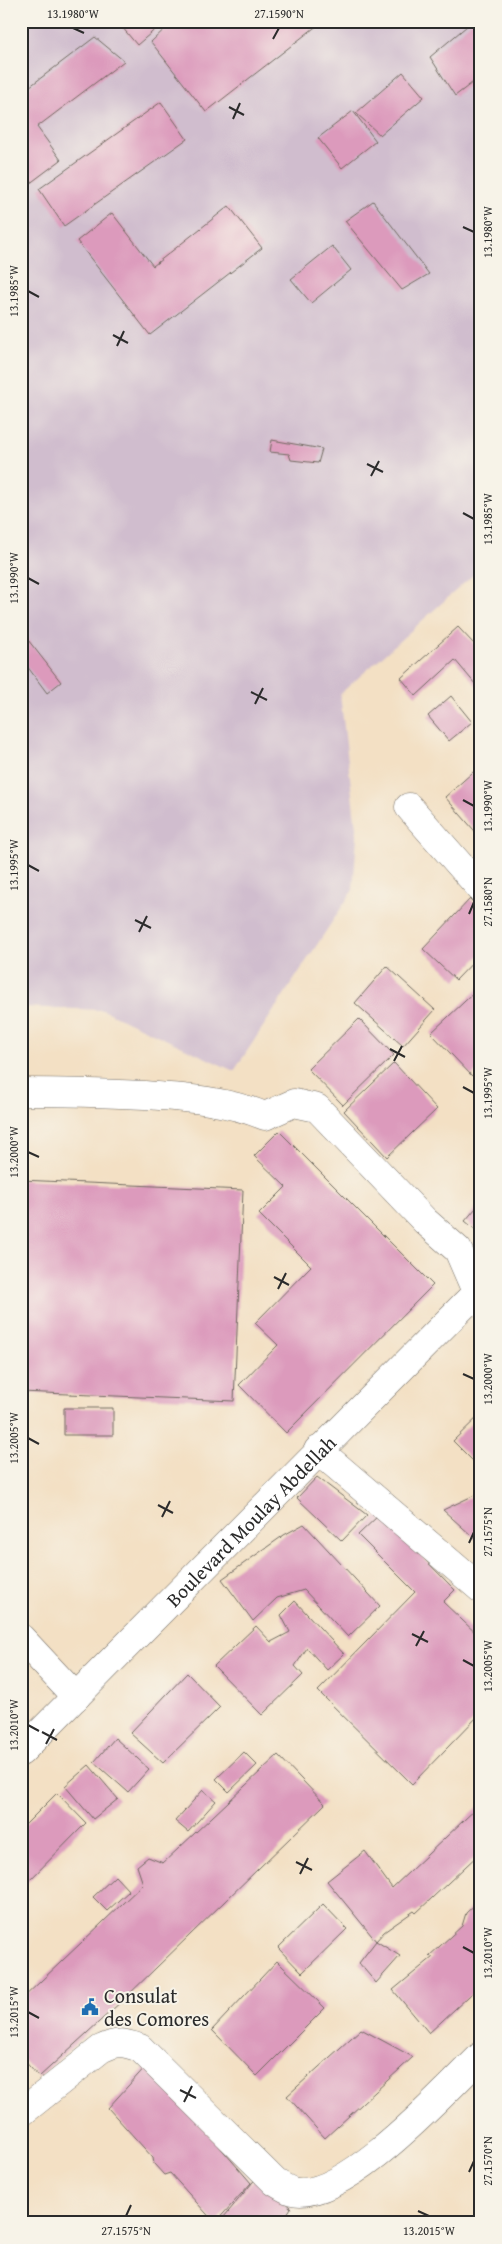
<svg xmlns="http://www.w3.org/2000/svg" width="502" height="2244" viewBox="0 0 502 2244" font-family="'Gentium Book Plus',serif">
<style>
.industrial{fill:#d0bdce}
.building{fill:#dc9abc}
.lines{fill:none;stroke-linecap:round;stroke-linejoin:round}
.street-casing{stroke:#716a61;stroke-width:29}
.secondary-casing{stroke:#716a61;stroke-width:29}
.street{stroke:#fff;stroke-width:28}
.secondary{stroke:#fff;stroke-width:28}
.ticks{fill:none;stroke:#2b2b2b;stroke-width:2}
.labels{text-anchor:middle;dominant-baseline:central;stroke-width:4;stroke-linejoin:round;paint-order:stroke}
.street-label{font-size:20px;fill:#2b2b2b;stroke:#f7f3e8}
.poi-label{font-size:20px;fill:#2b2b2b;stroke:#f7f3e8;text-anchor:start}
.neatline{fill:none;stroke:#2b2b2b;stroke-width:2}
.ticks-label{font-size:12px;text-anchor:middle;fill:#2b2b2b}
</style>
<rect width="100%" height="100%" fill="#f7f3e8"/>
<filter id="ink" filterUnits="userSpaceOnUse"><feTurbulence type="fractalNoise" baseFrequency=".02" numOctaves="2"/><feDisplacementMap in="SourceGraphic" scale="10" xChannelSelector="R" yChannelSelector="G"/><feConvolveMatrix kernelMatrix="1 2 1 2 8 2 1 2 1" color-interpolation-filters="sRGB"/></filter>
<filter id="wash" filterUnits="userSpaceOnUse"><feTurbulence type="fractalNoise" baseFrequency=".0096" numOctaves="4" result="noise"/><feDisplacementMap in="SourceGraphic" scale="20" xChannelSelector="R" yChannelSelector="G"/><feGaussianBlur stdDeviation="1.12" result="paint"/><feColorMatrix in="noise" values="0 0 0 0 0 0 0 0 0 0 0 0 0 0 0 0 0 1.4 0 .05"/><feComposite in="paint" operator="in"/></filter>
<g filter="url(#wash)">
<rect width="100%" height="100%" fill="#f3e0c4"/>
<path class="industrial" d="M 21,21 L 481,21 L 481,568 L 340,694 L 357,836 L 353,890 L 234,1071 L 103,1010 L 21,1007 Z"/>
<g id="blocks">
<path class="building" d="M 117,21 L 165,21 L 137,45 Z
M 173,21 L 323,21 L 206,112 L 151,42 Z
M 473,21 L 481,21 L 481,76 L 455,96 L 430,57 Z
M 95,37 L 124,61 L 37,127 L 61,160 L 25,187 L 21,182 L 21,93 Z
M 403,72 L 424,97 L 380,135 L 356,113 Z
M 161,102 L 187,139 L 64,226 L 39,189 Z
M 353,111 L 376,141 L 342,168 L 318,138 Z
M 373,201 L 429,274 L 402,290 L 345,221 Z
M 229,206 L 262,248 L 150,335 L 77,241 L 112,213 L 153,266 Z
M 332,246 L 351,270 L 311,303 L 291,279 Z
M 272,440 L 322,449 L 318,463 L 291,460 L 289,454 L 270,452 Z
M 458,627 L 474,644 L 481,638 L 481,691 L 455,660 L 416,696 L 401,678 Z
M 21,631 L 61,682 L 47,693 L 21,658 Z
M 451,696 L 472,722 L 449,741 L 428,716 Z
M 481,765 L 481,838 L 445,797 Z
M 470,899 L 481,910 L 481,954 L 456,980 L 423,949 Z
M 387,966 L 435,1010 L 403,1046 L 355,1003 Z
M 481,986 L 481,1067 L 472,1076 L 431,1033 Z
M 359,1019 L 394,1055 L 343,1105 L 308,1069 Z
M 394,1063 L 437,1109 L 387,1157 L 344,1111 Z
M 279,1131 L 433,1285 L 286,1433 L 239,1385 L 278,1345 L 255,1323 L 311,1266 L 259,1214 L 286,1187 L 254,1156 Z
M 21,1180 L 243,1190 L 234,1401 L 21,1392 Z
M 481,1202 L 481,1234 L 465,1221 Z
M 64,1408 L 113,1408 L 113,1435 L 64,1435 Z
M 481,1414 L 481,1469 L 453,1441 Z
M 317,1477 L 367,1515 L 342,1541 L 297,1498 Z
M 481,1492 L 481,1544 L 443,1510 Z
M 380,1514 L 455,1590 L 443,1602 L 481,1638 L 481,1713 L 412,1784 L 318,1691 L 415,1592 L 358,1535 Z
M 304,1524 L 380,1606 L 348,1637 L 304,1590 L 277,1598 L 253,1621 L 222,1579 L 284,1535 Z
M 295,1601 L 344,1654 L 327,1670 L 307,1648 L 295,1666 L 303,1675 L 262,1715 L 214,1666 L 256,1626 L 271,1642 L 290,1632 L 281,1615 Z
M 187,1673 L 220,1707 L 163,1763 L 130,1733 Z
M 115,1738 L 149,1769 L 128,1792 L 94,1762 Z
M 244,1752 L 257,1765 L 229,1792 L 216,1779 Z
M 278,1755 L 325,1804 L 123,2000 L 39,2077 L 21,2057 L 21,2000 L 143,1884 L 137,1866 L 148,1857 L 163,1863 Z
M 89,1765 L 118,1799 L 93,1819 L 65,1786 Z
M 203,1790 L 216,1801 L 188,1832 L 175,1821 Z
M 57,1793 L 86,1823 L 21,1889 L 21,1829 Z
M 481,1804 L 481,1852 L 416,1913 L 414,1911 L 384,1932 L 376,1941 L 400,1956 L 376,1983 L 359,1963 L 376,1941 L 327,1881 L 365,1851 L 392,1888 Z
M 115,1876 L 129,1891 L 107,1911 L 93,1897 Z
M 481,1899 L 481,1985 L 429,2033 L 393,1990 L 433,1957 L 429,1956 L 462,1926 L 466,1913 Z
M 323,1904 L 347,1929 L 302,1973 L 278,1948 Z
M 277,1961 L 325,2008 L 257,2076 L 212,2030 Z
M 361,2029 L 413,2057 L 325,2138 L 287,2096 Z
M 148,2064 L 251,2183 L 215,2223 L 170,2173 L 164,2175 L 154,2164 L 153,2158 L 108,2108 Z
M 257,2177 L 291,2208 L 281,2223 L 219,2223 Z"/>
</g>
</g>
<g filter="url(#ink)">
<use href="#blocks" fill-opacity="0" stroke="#716a61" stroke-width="1"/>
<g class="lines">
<g class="street-casing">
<path id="street" d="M 409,807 L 481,889
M 21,1092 C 63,1092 103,1093 145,1095 C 188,1098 225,1100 265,1116 L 294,1103 L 317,1108 L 425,1221 L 458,1250 L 481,1303
M 318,1450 L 481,1589
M 21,1638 L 76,1697
M 21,2113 L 101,2049 C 118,2041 123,2042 140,2048 L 275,2182 C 280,2185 286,2189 292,2191 C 343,2204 445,2091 481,2056"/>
</g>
<g class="secondary-casing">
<g id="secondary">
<path id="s1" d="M 21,1752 L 481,1288"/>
</g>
</g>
<use href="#street" class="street"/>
<use href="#secondary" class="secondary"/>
</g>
</g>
<path class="ticks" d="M 73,28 L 84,33M 273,39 L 279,28M 229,107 L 244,115M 233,119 L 240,103M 463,227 L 474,232M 28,291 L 39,297M 113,335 L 128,343M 117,346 L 124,331M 367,464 L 383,472M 371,476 L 379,461M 463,513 L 474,519M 28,578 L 39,584M 251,692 L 267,700M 255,704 L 263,688M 463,800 L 474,806M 28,865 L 39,871M 469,914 L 474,902M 135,920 L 151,928M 139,932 L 147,916M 390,1049 L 405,1057M 394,1061 L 402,1046M 463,1087 L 474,1093M 28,1152 L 39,1157M 274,1277 L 289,1285M 278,1289 L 286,1273M 463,1374 L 474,1379M 28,1438 L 39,1444M 158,1505 L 173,1513M 162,1517 L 170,1501M 469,1543 L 474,1532M 412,1634 L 428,1642M 416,1646 L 424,1631M 463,1660 L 474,1666M 28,1725 L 39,1731M 42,1732 L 57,1740M 46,1744 L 54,1729M 296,1862 L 312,1870M 300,1874 L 308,1858M 463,1947 L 474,1953M 28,2012 L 39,2018M 180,2090 L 196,2098M 184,2102 L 192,2086M 469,2172 L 474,2161M 418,2211 L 429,2216M 126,2216 L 131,2205"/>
<defs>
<g id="civic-bare" transform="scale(1.35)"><path d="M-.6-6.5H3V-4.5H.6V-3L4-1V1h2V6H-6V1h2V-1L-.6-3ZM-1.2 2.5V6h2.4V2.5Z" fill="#1f6fb2" stroke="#f7f3e8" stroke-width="2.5" paint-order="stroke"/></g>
</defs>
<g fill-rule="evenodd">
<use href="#civic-bare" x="90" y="2007"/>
</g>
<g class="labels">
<g class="street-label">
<text stroke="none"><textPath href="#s1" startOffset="326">Boulevard Moulay Abdellah</textPath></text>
</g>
<g class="poi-label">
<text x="104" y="1995">Consulat<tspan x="104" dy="23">des Comores</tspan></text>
</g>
</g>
<rect width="502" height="2244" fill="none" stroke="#f7f3e8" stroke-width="55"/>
<rect x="28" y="28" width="446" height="2188" class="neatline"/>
<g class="ticks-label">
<text x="73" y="18">13.1980°W</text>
<text x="279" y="18">27.1590°N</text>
<text transform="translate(488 232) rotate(-90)" y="4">13.1980°W</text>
<text transform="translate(14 291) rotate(-90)" y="4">13.1985°W</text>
<text transform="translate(488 519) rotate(-90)" y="4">13.1985°W</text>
<text transform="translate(14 578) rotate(-90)" y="4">13.1990°W</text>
<text transform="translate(488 806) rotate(-90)" y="4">13.1990°W</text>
<text transform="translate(14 865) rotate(-90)" y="4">13.1995°W</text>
<text transform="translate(488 902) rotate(-90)" y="4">27.1580°N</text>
<text transform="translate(488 1093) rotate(-90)" y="4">13.1995°W</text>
<text transform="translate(14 1152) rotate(-90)" y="4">13.2000°W</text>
<text transform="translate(488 1379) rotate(-90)" y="4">13.2000°W</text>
<text transform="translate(14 1438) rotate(-90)" y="4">13.2005°W</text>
<text transform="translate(488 1532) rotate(-90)" y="4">27.1575°N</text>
<text transform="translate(488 1666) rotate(-90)" y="4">13.2005°W</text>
<text transform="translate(14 1725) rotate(-90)" y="4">13.2010°W</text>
<text transform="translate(488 1953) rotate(-90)" y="4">13.2010°W</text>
<text transform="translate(14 2012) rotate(-90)" y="4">13.2015°W</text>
<text transform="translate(488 2161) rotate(-90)" y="4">27.1570°N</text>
<text x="126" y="2235">27.1575°N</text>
<text x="429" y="2235">13.2015°W</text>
</g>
</svg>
